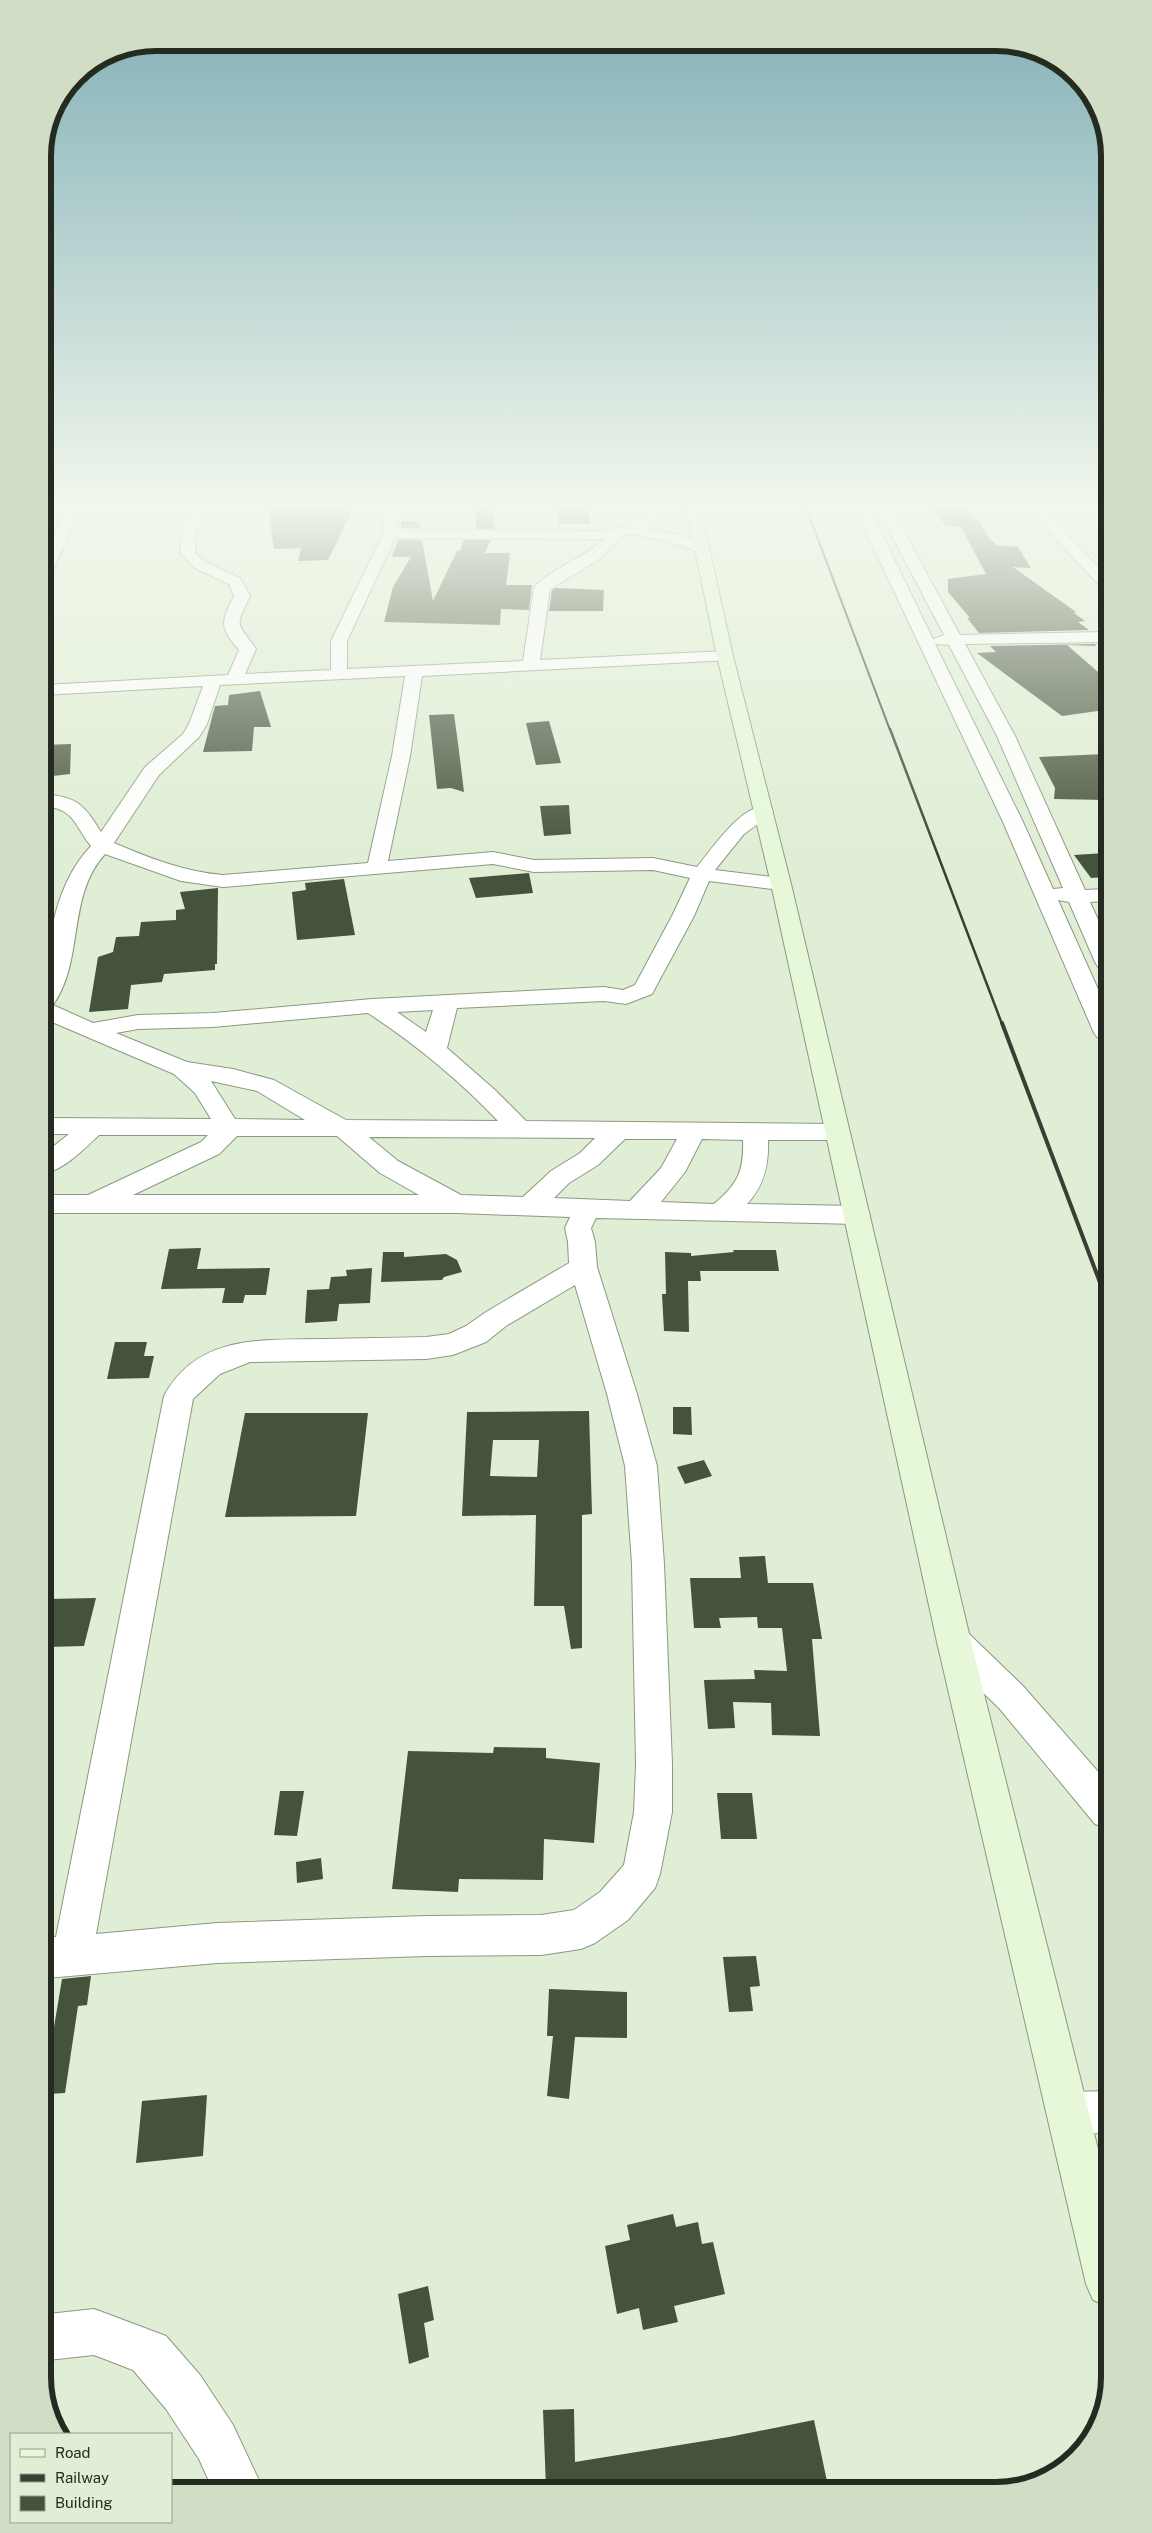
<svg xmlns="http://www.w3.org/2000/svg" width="1152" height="2533" viewBox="0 0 1152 2533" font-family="'Public Sans',sans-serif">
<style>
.building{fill:#45523c;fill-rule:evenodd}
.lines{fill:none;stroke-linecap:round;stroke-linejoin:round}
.street-casing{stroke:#8b9981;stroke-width:2}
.secondary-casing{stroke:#8b9981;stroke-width:2}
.street{fill:#fff;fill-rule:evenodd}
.secondary{fill:#e6f8d8;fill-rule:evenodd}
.rail-far2{stroke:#393f34;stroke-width:2}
.rail-far1{stroke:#393f34;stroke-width:2.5}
.rail{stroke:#393f34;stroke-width:4}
.rim{fill:none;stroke:#252b21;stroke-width:6}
</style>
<rect width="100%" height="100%" fill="#dfeed4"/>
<path class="building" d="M 325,502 L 348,502 L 350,515 L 328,560 L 298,561 L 301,548 L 274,549 L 268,509 L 325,503 Z
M 476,502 L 493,502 L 494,529 L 476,529 Z
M 557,503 L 587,503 L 590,524 L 559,524 Z
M 960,504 L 978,519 L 988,537 L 997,545 L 1018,547 L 1031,568 L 1013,567 L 1076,612 L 1074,613 L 1085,621 L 1078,622 L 1089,630 L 979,633 L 967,618 L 970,618 L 948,592 L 948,579 L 986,574 L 961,527 L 946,526 L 930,505 Z
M 401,521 L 419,521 L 420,528 L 401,528 Z
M 398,540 L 422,540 L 433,601 L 457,551 L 460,551 L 464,540 L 491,540 L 485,553 L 510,553 L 506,585 L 532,585 L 529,610 L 501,609 L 500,625 L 384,622 L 393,587 L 411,557 L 392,557 Z
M 555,588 L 604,590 L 603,611 L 549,611 L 552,590 Z
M 1095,644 L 1096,646 L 1067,645 L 1105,678 L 1105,710 L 1062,716 L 977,653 L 996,652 L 990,646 Z
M 260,691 L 271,727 L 254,727 L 252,751 L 203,752 L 215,706 L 228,705 L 229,695 Z
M 454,714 L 459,751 L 464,792 L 451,788 L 437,789 L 429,715 Z
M 549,721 L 561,763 L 536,765 L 526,723 Z
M 71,744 L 70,774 L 44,777 L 44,745 Z
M 1105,754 L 1105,800 L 1054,799 L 1055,788 L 1039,757 Z
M 569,805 L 571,834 L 544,836 L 540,806 Z
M 1105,853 L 1105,877 L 1091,878 L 1074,855 Z
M 529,873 L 533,893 L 476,898 L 469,878 Z
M 344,879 L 355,935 L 297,940 L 292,892 L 306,890 L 305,883 Z
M 218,888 L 217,964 L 215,964 L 215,970 L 164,974 L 162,982 L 131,985 L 128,1009 L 89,1012 L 98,957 L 113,952 L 116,937 L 139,936 L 141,922 L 176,920 L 176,910 L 185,909 L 180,892 Z
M 201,1248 L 197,1269 L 270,1268 L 266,1295 L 245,1295 L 243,1303 L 222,1303 L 225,1288 L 161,1289 L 169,1249 Z
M 733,1250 L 776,1250 L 779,1271 L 700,1271 L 701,1281 L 688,1281 L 689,1332 L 664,1331 L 662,1294 L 666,1294 L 665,1252 L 691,1253 L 691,1256 L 734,1252 Z
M 383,1252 L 404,1252 L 404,1257 L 446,1254 L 457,1260 L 462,1272 L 444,1277 L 442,1280 L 381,1282 Z
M 372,1268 L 370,1303 L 339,1304 L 337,1321 L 305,1323 L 307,1290 L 329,1289 L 331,1277 L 347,1276 L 346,1270 Z
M 115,1342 L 147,1342 L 144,1356 L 154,1356 L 149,1378 L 107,1379 Z
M 673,1407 L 691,1407 L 692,1435 L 673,1434 Z
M 589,1411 L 592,1514 L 582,1515 L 582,1648 L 571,1649 L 564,1606 L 534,1606 L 536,1515 L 462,1516 L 467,1412 ZM 493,1440 L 539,1440 L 537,1477 L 490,1476 Z
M 245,1413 L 368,1413 L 356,1516 L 225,1517 Z
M 704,1460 L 712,1476 L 685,1484 L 677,1467 Z
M 765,1556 L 768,1583 L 813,1583 L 822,1639 L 812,1639 L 820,1736 L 772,1735 L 771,1703 L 733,1702 L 735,1728 L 708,1729 L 704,1680 L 755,1679 L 754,1670 L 787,1671 L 782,1628 L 758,1628 L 757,1617 L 719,1618 L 721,1628 L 694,1628 L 690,1578 L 741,1578 L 739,1557 Z
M 96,1598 L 84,1646 L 47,1647 L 47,1599 Z
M 494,1747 L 546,1748 L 546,1758 L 600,1763 L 594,1843 L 544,1839 L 543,1880 L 459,1879 L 458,1892 L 392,1889 L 408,1751 L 493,1753 Z
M 280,1791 L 304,1791 L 297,1836 L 274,1835 Z
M 717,1793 L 752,1793 L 757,1839 L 721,1839 Z
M 321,1858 L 323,1879 L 297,1883 L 296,1862 Z
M 756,1956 L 760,1986 L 750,1987 L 753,2011 L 729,2012 L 723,1957 Z
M 91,1976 L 87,2005 L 78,2006 L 65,2093 L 48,2094 L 48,2063 L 62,1979 Z
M 549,1989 L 627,1992 L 627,2038 L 575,2037 L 569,2099 L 547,2096 L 553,2036 L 547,2036 Z
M 207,2095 L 203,2156 L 136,2163 L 142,2101 Z
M 673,2214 L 676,2227 L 698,2222 L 702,2244 L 713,2242 L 725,2294 L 674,2306 L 678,2322 L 643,2330 L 639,2308 L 617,2314 L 605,2246 L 630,2240 L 627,2225 Z
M 428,2286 L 434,2320 L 424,2323 L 429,2357 L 409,2364 L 398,2294 Z
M 574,2409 L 575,2462 L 729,2437 L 814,2420 L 828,2486 L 546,2488 L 543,2410 Z"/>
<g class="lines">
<g class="street-casing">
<path id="street" d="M 68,502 L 82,502 L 52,573 L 44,578 L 44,556 Z
M 193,502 L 207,502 L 195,535 L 195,553 L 205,562 L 240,578 L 250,596 C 234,630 237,621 256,649 L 245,674 L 331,670 L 331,641 L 383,534 L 385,502 L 399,502 L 397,530 L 600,531 L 628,526 L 664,503 L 689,502 L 687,505 L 674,509 L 645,528 L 679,535 L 708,546 L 710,549 L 703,553 L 670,542 L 632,534 L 622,536 L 598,560 L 550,589 L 540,660 L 725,651 L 733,656 L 731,660 L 422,676 L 410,756 L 388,861 L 493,852 L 534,860 L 653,858 L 697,867 C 712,849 744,800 770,807 L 773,811 L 770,815 L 744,834 L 715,870 L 781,878 L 788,880 L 791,884 L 788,888 L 781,890 L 709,881 L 694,916 L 652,994 L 626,1004 L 604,1001 L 457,1008 L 447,1048 L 495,1090 L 526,1121 L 836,1124 L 845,1126 L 849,1132 L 845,1138 L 836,1140 L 768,1140 C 769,1165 764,1186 747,1204 L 857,1206 L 866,1208 L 870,1215 L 866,1222 L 857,1224 L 596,1218 L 591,1228 L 595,1242 L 597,1267 L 637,1394 L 657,1466 L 664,1564 L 672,1764 L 672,1812 L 660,1874 L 655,1888 L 628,1920 L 595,1943 L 581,1949 L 541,1955 L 426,1956 L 217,1963 L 47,1978 L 47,1938 L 56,1937 L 164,1396 C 197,1334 263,1340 323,1339 C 357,1338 392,1338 426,1337 L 449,1334 L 466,1326 L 486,1312 L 569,1263 L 568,1242 L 565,1228 L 570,1217 L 457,1213 L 46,1213 L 45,1195 L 88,1195 L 201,1142 L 208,1135 L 99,1135 C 83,1150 67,1167 45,1174 L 45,1153 L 69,1134 L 45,1134 L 45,1118 L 211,1119 L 195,1093 L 174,1074 L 45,1019 C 45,961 49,890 91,846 C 74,825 75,809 44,806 L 44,794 C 78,797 84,805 101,832 L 145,767 L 183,734 L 189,724 L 203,686 L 44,695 L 44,685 L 228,675 L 239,650 C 219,627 221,622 234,596 L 229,584 L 195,568 L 181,554 L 181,535 ZM 395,538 L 600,539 L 604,539 C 584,559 548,569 534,588 L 523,661 L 347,669 L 347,641 ZM 405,676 L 392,756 L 368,863 L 223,875 C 185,872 149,858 114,843 L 159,775 L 199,737 L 207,724 L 220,685 ZM 105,854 L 181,881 L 223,887 L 493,864 L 534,872 L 653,870 L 690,878 L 672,916 L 635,985 L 623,990 L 604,987 L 372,999 L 213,1013 L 138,1015 L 93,1023 L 53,1005 C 85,960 66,897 105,854 ZM 433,1010 L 426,1032 L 397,1012 ZM 368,1013 C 415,1044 459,1080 498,1121 L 346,1120 L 274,1080 L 233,1069 L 187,1062 L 116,1033 L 138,1029 L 213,1027 ZM 211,1081 L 257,1091 L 305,1120 L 235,1119 ZM 237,1136 L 337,1136 L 380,1173 L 419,1195 L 133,1195 L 219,1154 ZM 369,1137 L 595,1138 L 580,1153 L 551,1171 L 523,1197 L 461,1195 L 398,1161 ZM 625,1139 L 677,1139 L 661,1168 L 630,1201 L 554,1198 L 569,1183 L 598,1165 ZM 702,1139 L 743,1140 C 744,1171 738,1184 714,1204 L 661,1202 L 685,1172 ZM 575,1285 L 607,1394 L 625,1466 L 632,1564 L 636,1764 L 634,1812 L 624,1865 L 600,1892 L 574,1910 L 541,1915 L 426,1916 L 217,1923 L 96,1934 L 193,1399 L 220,1374 L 250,1362 L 426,1359 L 453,1355 L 486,1342 L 506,1326 Z
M 852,502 L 866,502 L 933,639 L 944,635 L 874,502 L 888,502 L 960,635 L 1105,632 L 1105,642 L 965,644 L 1015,736 L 1085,890 L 1105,889 L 1105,901 L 1090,902 L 1106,937 L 1106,969 L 1098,967 L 1095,962 L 1069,902 L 1058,900 L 1106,1007 L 1106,1040 L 1098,1038 L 1094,1033 L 1003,822 ZM 935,644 L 949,645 L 997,736 L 1063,888 L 1053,889 L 1023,822 Z
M 1021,502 L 1035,502 L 1105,574 L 1105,588 L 1100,586 Z
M 954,1627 L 966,1631 L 1023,1686 L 1108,1783 L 1108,1829 L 1095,1824 L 999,1708 L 942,1653 L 937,1642 L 942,1631 Z
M 1109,2091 L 1109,2133 L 1069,2134 L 1054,2128 L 1048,2113 L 1054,2098 L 1069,2092 Z
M 94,2309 L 166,2336 L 200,2375 L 233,2425 L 263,2489 L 213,2490 L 199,2459 L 166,2409 L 133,2370 L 94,2355 L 48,2360 L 48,2314 Z"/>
</g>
<g class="secondary-casing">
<path id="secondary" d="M 685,502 L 699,502 L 733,656 L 791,884 L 971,1642 L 1109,2193 L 1109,2307 L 1093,2300 L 1086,2284 L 937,1642 L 771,884 L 717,656 Z"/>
</g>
<use href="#street" class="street"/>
<use href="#secondary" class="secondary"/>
<path class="rail-far2" d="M 804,502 L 890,730"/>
<path class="rail-far1" d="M 890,729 L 1002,1024"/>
<path class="rail" d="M 1002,1023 L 1107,1301"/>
</g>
<linearGradient id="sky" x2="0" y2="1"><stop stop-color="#81b0b7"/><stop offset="0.59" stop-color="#f1f7ec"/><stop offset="1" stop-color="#f1f7ec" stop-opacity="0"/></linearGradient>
<rect width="1152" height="856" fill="url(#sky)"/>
<path d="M0 0H1152V2533H0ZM156 51H996A105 105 0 0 1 1101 156V2377A105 105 0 0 1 996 2482H156A105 105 0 0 1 51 2377V156A105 105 0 0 1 156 51Z" fill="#d0dec6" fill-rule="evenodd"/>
<path class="rim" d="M156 51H996A105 105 0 0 1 1101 156V2377A105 105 0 0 1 996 2482H156A105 105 0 0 1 51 2377V156A105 105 0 0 1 156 51Z"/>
<rect x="10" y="2433" width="162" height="90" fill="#dfeed4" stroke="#95a08c"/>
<rect x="20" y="2449" width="25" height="8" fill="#e6f8d8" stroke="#95a08c"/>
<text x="55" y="2458" font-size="15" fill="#252b21">Road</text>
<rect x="20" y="2474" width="25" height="8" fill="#393f34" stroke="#95a08c"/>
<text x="55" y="2483" font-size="15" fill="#252b21">Railway</text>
<rect x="20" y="2496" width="25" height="15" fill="#45523c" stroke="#95a08c"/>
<text x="55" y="2508" font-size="15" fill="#252b21">Building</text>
</svg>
